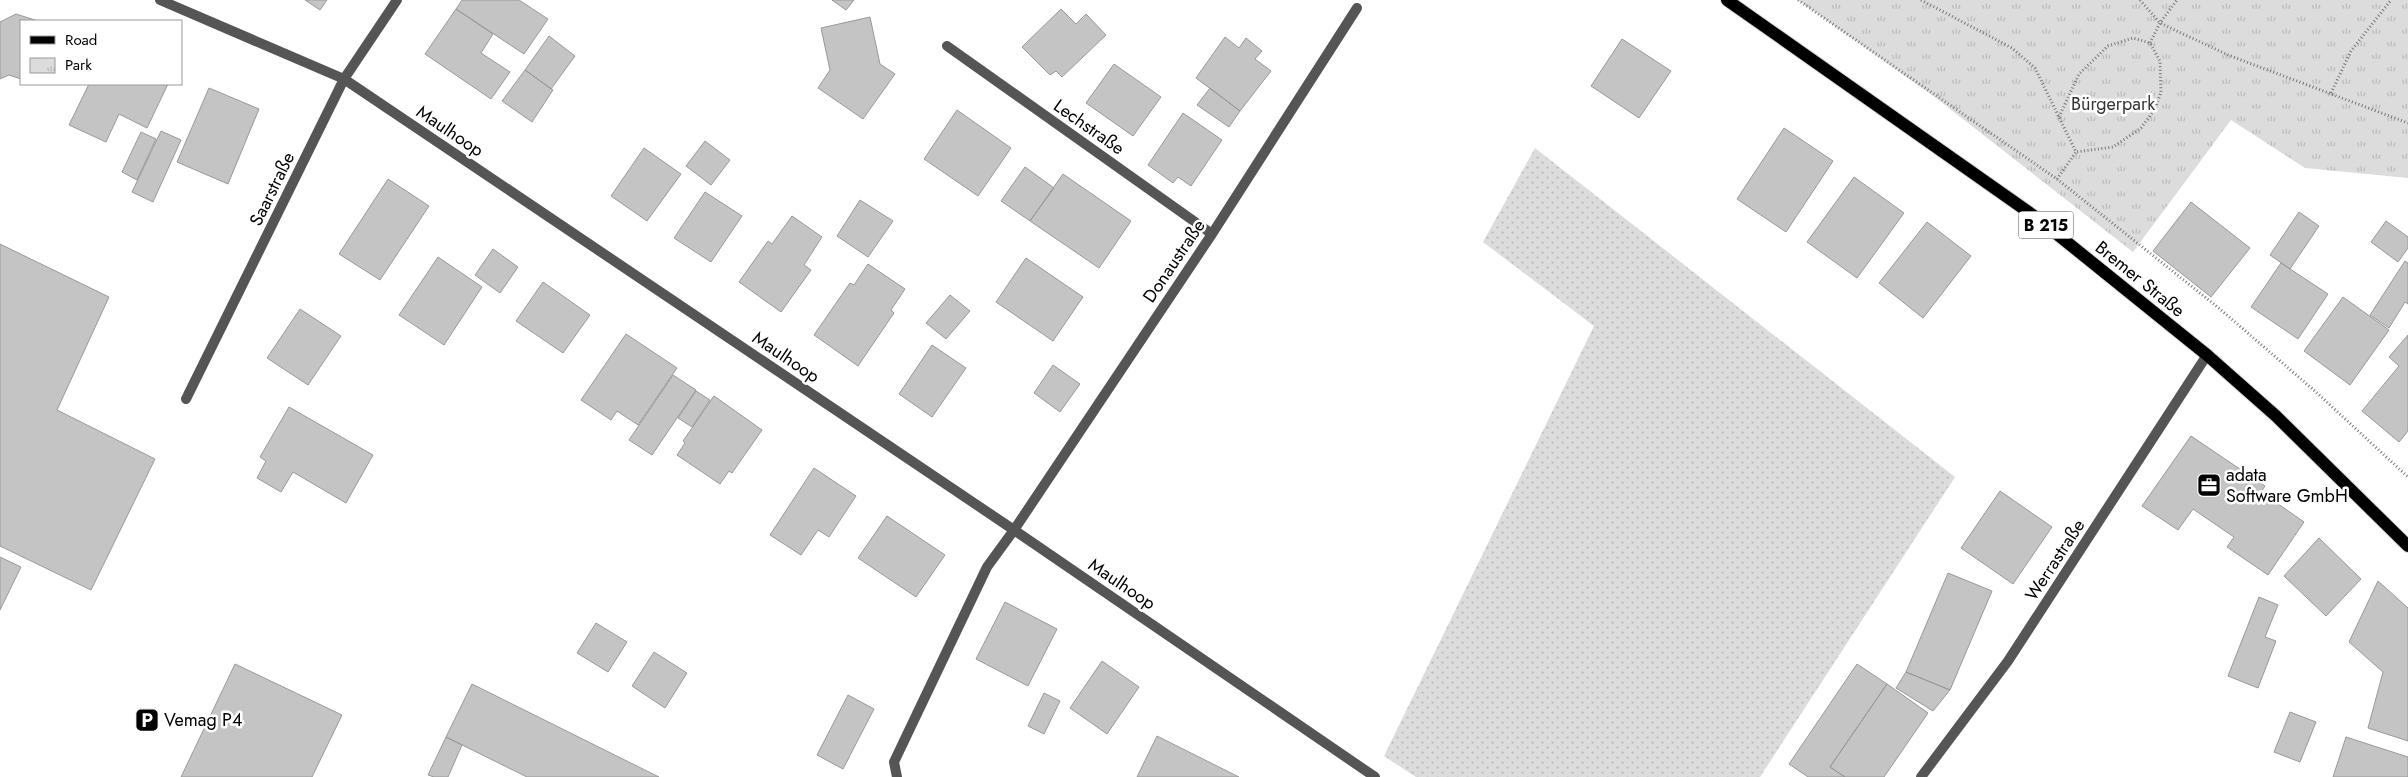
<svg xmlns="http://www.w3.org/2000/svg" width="2408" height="777" viewBox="0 0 2408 777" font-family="Jost,sans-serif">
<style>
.grass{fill:url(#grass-dots)}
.park{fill:url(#park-tufts)}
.building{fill:#c4c4c4;stroke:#999}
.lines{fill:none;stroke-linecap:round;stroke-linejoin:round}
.primary-casing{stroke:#dbdbdb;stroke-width:14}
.path{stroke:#777;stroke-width:3;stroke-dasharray:1 2.5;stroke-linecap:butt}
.service{stroke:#555;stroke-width:10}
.minor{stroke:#555;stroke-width:10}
.primary{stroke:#000;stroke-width:12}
.labels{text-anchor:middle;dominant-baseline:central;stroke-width:5;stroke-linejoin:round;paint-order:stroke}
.shield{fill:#fff;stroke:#4c4c4c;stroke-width:1}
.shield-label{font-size:16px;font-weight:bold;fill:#000}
.park-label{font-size:18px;fill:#333;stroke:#fff}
.street-label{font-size:18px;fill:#000;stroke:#fff}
.poi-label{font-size:18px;fill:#000;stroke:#fff;text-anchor:start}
</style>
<defs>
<pattern id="grass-dots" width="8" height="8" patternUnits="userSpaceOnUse" patternTransform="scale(1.25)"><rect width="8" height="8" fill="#dcdcdc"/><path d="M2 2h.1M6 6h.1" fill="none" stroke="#bbb" stroke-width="1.8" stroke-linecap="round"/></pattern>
<pattern id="park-tufts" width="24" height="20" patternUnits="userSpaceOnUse" patternTransform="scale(1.25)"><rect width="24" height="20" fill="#dcdcdc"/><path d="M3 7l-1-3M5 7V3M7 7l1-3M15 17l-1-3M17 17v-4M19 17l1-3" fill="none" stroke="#bbb"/></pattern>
</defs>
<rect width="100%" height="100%" fill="#fff"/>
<path class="grass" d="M 1535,148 L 1955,477 L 1760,777 L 1416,777 L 1384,756 L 1594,326 L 1483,242 Z"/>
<path class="park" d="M 1798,0 L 2408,0 L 2408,178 L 2305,168 L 2231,120 L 2133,252 L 1936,98 Z"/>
<path class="building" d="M 305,0 L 327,0 L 320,10 Z
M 462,0 L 519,0 L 548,19 L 524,54 L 456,9 Z
M 832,0 L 854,0 L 846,10 Z
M 456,9 L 493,34 L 481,53 L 510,72 L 491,99 L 425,54 Z
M 1061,9 L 1076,24 L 1086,14 L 1106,35 L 1062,77 L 1056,71 L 1050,75 L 1022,47 Z
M 16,14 L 38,21 L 21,21 L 21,79 L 9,75 L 0,79 L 0,22 Z
M 870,17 L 880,64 L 895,74 L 863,119 L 818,88 L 830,70 L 821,28 Z
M 549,36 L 575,56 L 551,89 L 525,70 Z
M 1225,37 L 1239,48 L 1246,38 L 1262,51 L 1255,59 L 1271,71 L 1240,111 L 1196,78 Z
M 1622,39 L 1671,71 L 1639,118 L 1591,86 Z
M 1114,64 L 1161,97 L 1133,136 L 1086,103 Z
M 525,70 L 553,90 L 532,122 L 502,101 Z
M 89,84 L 168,84 L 147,128 L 119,114 L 106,142 L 69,125 Z
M 209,88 L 259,109 L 228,184 L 177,162 Z
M 1210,88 L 1240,111 L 1229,127 L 1197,105 Z
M 957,110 L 1011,148 L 978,196 L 924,159 Z
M 1183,113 L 1222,140 L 1191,186 L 1178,177 L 1173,183 L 1148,165 Z
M 1784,128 L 1833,161 L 1786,232 L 1737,199 Z
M 161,131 L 181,140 L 153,202 L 132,192 Z
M 141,132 L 156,139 L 137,180 L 122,172 Z
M 705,141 L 730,160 L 711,185 L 686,166 Z
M 644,148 L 681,174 L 647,221 L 611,196 Z
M 1025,167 L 1054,188 L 1030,221 L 1001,201 Z
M 1063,174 L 1131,221 L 1099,268 L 1030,221 Z
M 1854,177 L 1904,213 L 1857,278 L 1807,242 Z
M 388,179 L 429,206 L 380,280 L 339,254 Z
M 705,192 L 742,216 L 711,262 L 674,238 Z
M 860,200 L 893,221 L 868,257 L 837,236 Z
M 2191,202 L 2250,248 L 2211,297 L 2153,251 Z
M 2299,212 L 2319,226 L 2290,269 L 2270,255 Z
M 792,216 L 822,237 L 804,265 L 811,270 L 781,312 L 739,282 L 768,241 L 772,244 Z
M 2386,221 L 2408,237 L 2408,248 L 2398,262 L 2371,242 Z
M 1927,222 L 1971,256 L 1923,318 L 1879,283 Z
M 0,244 L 109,297 L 57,410 L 155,459 L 91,590 L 0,546 Z
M 493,249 L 518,267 L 500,293 L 475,275 Z
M 438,257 L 482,287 L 444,345 L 399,315 Z
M 1026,258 L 1083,297 L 1053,341 L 996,302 Z
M 2405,261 L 2408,263 L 2408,304 L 2405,302 L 2389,328 L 2370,315 Z
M 2281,263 L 2328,294 L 2298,339 L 2251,307 Z
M 868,264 L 905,289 L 891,310 L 894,313 L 858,366 L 814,335 L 850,283 L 854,285 Z
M 543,282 L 590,315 L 563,353 L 516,321 Z
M 950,295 L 970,311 L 946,339 L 926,323 Z
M 2343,297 L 2389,330 L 2350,385 L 2304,351 Z
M 300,309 L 341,336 L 308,385 L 267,358 Z
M 626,334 L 677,368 L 638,425 L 617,411 L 611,420 L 581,400 Z
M 2408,335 L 2408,431 L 2399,442 L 2362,411 L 2399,366 L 2389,357 Z
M 932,345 L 966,368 L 932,417 L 899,394 Z
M 1053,365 L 1080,384 L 1060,412 L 1034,393 Z
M 673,375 L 696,390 L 652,455 L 629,440 Z
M 696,391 L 710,400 L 692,427 L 678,418 Z
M 714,396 L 762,430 L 732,473 L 729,471 L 720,484 L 677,455 L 685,443 L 683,441 Z
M 289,407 L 373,455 L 346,503 L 293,472 L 281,492 L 257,478 L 266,461 L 260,457 Z
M 2191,436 L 2265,486 L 2261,492 L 2304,522 L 2268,575 L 2227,547 L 2234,537 L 2193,509 L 2178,530 L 2142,506 Z
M 814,468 L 856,496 L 829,537 L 818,530 L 801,555 L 770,535 Z
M 2000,491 L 2052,527 L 2013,584 L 1961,548 Z
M 887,516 L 945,555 L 916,597 L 858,558 Z
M 2319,538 L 2361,579 L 2326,616 L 2284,576 Z
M 0,557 L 21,567 L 0,610 Z
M 1948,573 L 1992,591 L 1950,690 L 1906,672 Z
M 2378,581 L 2408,608 L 2408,741 L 2368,728 L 2383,672 L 2349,642 Z
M 2259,597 L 2278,605 L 2265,637 L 2276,641 L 2258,688 L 2228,676 Z
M 1005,602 L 1057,629 L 1028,686 L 976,659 Z
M 596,623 L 627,642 L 608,672 L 577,653 Z
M 654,652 L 687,673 L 665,708 L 632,686 Z
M 1102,661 L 1139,687 L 1107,734 L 1070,708 Z
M 235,664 L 342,715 L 312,777 L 181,777 Z
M 1857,664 L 1887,684 L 1830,767 L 1845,777 L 1808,777 L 1789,764 Z
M 1906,672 L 1950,690 L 1933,711 L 1896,688 Z
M 472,684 L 659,777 L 527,777 L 446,737 Z
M 1887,684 L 1928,713 L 1884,777 L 1845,777 L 1830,767 Z
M 1044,693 L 1060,701 L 1044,734 L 1028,726 Z
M 848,695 L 874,709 L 843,769 L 817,755 Z
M 2290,712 L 2316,722 L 2300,762 L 2274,752 Z
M 1157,736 L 1239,777 L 1137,777 Z
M 446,737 L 462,745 L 448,777 L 434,777 L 428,775 Z
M 2346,737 L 2408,757 L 2408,777 L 2333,777 Z"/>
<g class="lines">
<g class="primary-casing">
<path id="primary" d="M 1727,0 L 2037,218 L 2207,355 L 2276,416 L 2408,546"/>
</g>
<path class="path" d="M 1798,0 L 2057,179 L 2220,309 L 2316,392 L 2408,477
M 1921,0 L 2012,48 L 2035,68 L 2076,152 L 2057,179
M 2140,0 L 2160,23 L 2228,55 L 2408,123
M 2150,43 L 2160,23 L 2177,0
M 2331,93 L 2351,51 L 2391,0
M 2059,117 L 2079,74 L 2108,46 L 2133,38 L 2150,43 L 2160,61 L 2161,92 L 2155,109 L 2141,128 L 2113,147 L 2076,152"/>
<path class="service" d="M 897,777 L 894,762 L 987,567 L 1014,530"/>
<path class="minor" d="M 160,0 L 344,79 L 1014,530 L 1375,777
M 947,46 L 1212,234
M 186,399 L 344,79 L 397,0
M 1014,530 L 1212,234 L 1357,8
M 1921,777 L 2008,661 L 2207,355"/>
<use href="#primary" class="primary"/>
</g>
<defs>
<g id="office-square" transform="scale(1.25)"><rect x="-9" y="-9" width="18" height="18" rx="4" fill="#000" stroke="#fff"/><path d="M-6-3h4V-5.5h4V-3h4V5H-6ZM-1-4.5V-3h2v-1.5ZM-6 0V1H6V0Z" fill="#fff"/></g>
<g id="parking-square" transform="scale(1.25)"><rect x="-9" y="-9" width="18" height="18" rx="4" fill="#000" stroke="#fff"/><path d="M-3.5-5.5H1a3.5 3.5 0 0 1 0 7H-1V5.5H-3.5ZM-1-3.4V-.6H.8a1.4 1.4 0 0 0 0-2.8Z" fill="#fff"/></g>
</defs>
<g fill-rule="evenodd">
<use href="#office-square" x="2209" y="485"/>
<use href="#parking-square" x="147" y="720"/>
</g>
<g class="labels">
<rect class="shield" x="2018.5" y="211.5" width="55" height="27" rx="4"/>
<g class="shield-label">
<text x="2046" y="225">B 215</text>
</g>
<g class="park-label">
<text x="2113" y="104">Bürgerpark</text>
</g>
<g class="street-label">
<text transform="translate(1089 127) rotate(35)">Lechstraße</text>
<text transform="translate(450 131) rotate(34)">Maulhoop</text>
<text transform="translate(272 189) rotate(-64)">Saarstraße</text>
<text transform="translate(1174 261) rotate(-56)">Donaustraße</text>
<text transform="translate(2140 279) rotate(39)">Bremer Straße</text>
<text transform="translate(786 357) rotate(34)">Maulhoop</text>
<text transform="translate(2055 560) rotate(-57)">Werrastraße</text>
<text transform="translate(1122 584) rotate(34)">Maulhoop</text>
</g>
<g class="poi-label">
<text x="2226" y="475">adata<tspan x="2226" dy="21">Software GmbH</tspan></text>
<text x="164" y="720">Vemag P4</text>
</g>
</g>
<rect x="20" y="20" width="162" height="65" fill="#ffffff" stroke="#999999"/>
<rect x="30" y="36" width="25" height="8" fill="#000000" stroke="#999999"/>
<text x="65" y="45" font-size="15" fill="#000000">Road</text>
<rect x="30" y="58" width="25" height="15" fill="url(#park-tufts)" stroke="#999999"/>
<text x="65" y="70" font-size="15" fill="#000000">Park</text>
</svg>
